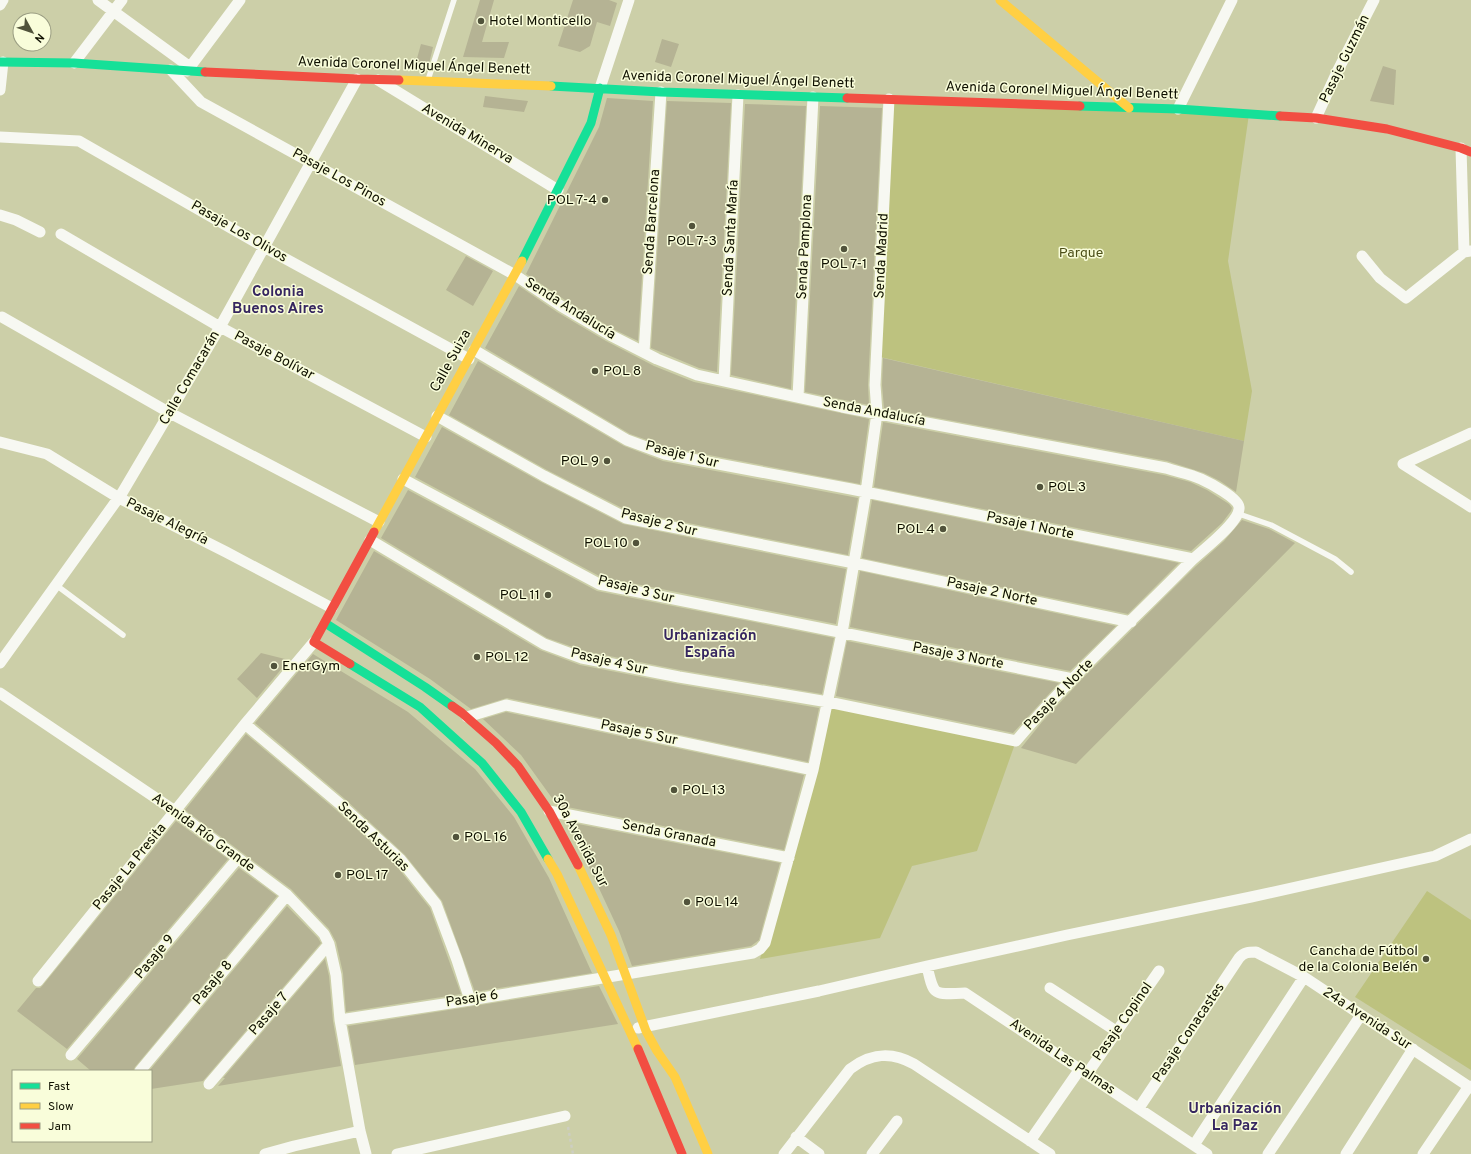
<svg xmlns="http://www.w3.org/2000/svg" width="1471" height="1154" viewBox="0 0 1471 1154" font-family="Overpass,sans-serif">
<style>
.green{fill:#bdc27f}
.building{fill:#b5b394}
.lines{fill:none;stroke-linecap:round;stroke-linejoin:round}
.path{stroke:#cdcec2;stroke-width:2.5;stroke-dasharray:3 3;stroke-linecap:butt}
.lane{stroke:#f7f8f2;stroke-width:5.5}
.street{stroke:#f7f8f2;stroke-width:11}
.fast{stroke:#16e098;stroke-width:9}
.slow{stroke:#ffcf43;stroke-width:9}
.jam{stroke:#f24e42;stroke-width:9}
.poi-dot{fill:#51533b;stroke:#f9fdda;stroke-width:1.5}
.labels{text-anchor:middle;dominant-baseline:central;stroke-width:3;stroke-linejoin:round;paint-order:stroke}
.poi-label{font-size:14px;fill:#0f1000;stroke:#f9fdda;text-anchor:start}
.street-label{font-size:14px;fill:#0f1000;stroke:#f9fdda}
.park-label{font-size:14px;fill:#4c4f18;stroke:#f9fdda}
.neighbourhood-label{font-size:15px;font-weight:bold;fill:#362660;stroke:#f9fdda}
</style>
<rect width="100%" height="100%" fill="#cccfa8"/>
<path class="green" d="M 889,99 L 1249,114 L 1228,261 L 1252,391 L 1244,441 L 876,356 Z
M 831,703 L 1016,741 L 977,851 L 912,866 L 880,938 L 760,959 Z
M 1427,891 L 1471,920 L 1471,1070 L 1355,997 Z"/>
<path class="building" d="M 480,0 L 494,0 L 482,42 L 509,42 L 504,58 L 463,57 Z
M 573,0 L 609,0 L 617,3 L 610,26 L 597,22 L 590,46 L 580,52 L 558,46 Z
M 662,39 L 679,44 L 671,67 L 655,62 Z
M 421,44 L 433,47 L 429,64 L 416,62 Z
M 1383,66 L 1396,70 L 1394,105 L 1370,101 Z
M 485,96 L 528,101 L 524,112 L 483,107 Z
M 607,98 L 653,101 L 638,341 L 613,329 L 565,300 L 526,274 L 599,127 Z
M 667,101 L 731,103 L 717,372 L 699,368 L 651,348 Z
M 745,104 L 806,106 L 791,389 L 731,375 Z
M 820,106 L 882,108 L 868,385 L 869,405 L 805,392 Z
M 466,256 L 493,271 L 473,306 L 446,290 Z
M 519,286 L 557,312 L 606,341 L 654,366 L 694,382 L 869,419 L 860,484 L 667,447 L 630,434 L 485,348 Z
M 883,358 L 1244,441 L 1236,492 L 1220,481 L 1204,473 L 1167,461 L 884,408 L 882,385 Z
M 478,361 L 624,446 L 663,461 L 858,498 L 848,555 L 628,511 L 547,470 L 449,415 Z
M 883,422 L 1164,475 L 1190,482 L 1207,490 L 1229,504 L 1232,508 L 1231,511 L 1222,523 L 1191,551 L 874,487 Z
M 442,427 L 541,482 L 623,524 L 846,569 L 836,624 L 601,577 L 415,477 Z
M 408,490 L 597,591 L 834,638 L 822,694 L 680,670 L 584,651 L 547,638 L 381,538 Z
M 872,500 L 1179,563 L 1128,614 L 862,558 Z
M 1242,520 L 1269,529 L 1295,543 L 1076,764 L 1021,748 L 1042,722 L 1084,677 L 1195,567 L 1224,541 Z
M 374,551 L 540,650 L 580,665 L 678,684 L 819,708 L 808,762 L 507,698 L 471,709 L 430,679 L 336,620 Z
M 860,571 L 1116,626 L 1070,671 L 850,627 Z
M 847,641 L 1059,683 L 1013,733 L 836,696 Z
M 261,653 L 289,660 L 257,698 L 237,679 Z
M 313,654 L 408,712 L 475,769 L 514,817 L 549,878 L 592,973 L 475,992 L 442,901 L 405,855 L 345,799 L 255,723 Z
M 506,712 L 804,775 L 784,850 L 557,805 L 521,755 L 483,719 Z
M 246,734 L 335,809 L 395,864 L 430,908 L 461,994 L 346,1012 L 343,973 L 336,942 L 329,929 L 291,889 L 185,810 Z
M 176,821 L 228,859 L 67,1049 L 17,1011 L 36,988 L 40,988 L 43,985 Z
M 568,822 L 780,863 L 759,940 L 751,946 L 632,966 L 619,931 Z
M 239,868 L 277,896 L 135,1067 L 133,1071 L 91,1071 L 77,1059 Z
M 287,906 L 318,938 L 321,943 L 203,1081 L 151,1089 L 151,1071 L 149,1071 Z
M 325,959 L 329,976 L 333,1021 L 341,1066 L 218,1086 L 225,1078 L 223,1078 Z
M 599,986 L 618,1024 L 355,1065 L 348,1026 Z"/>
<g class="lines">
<path class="path" d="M 568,1127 L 573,1154"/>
<path class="lane" d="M 428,80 L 454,0
M 1239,514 L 1271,525 L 1335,559 L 1351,572
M 56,585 L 123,635"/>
<path class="street" d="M 98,0 L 190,67
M 0,5 L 3,0
M 74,63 L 122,0
M 171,70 L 201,102 L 515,275 L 561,306 L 610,335 L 657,359 L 697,375 L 842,407 L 1166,468 C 1178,472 1190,474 1201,479 C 1210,483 1238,498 1239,507 C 1241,522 1201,551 1190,562 C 1132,621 1070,677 1016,741 L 828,702 L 679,677 L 582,658 L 544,644 L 370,540
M 187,71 L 240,0
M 378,80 L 558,190
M 600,88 L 629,0
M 0,90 L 3,62
M 1178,109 L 1232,0
M 1316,118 L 1337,72 L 1374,0
M 0,137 L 79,141 L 264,247 L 469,359
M 1461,148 L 1464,252
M 0,215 L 16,220 L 40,232
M 61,234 L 220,327 L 426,437
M 1362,256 L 1380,278 L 1406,298 L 1464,252 L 1471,251
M 2,317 L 170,413 L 379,522
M 474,350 L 627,440 L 665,454 L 851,489 L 1193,559
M 644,352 L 661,92
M 724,381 L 738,95
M 798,397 L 813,97
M 437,416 L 544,476 L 626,518 L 849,562 L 1131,622
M 0,442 L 47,454 L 119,498 L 226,552 L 332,608
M 1403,464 L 1471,507
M 1403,464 L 1471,433
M 403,479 L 599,584 L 1073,679
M 0,663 L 122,493 L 220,327 L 357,79
M 0,693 L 175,811 L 287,895 L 324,934 L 329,944 L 336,975 L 340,1020 L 360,1131 L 366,1154
M 467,717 L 506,705 L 813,770
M 245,724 L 340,804 L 400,859 L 436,904 L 457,960 L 470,1000
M 549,811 L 789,858
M 927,966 C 934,998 934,994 965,993 L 1207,1154
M 38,981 L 245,724 L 314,642
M 1050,988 L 1116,1031
M 340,1020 L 470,1000 L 753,953 L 760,949 L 765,943 L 813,770 L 842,633 L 866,492 L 877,413 L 875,385 L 889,99
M 638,1028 L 819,991 L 927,966 L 1067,935 L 1251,897 L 1435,856 L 1471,839
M 71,1055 L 238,858
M 140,1071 L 287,895
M 1087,1074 L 1159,971
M 209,1084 L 329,944
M 1139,1108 L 1239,958 C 1244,952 1249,952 1256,952 L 1304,977 L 1471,1088
M 796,1137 L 819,1154
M 1030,1141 L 1080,1069
M 1194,1145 L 1304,977
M 265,1154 L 294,1146 L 360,1131
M 397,1154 L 565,1116
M 784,1154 L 850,1069 C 871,1053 891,1051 914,1064 L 1050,1154
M 872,1154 L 897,1121
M 1268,1154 L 1361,1015
M 1346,1154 L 1413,1049
M 1423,1154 L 1469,1086"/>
<path class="fast" d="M 0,62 L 74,63 L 205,72
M 551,86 L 661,92 L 847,98
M 1080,106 L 1178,109 L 1280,116
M 522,261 L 591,123 L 600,88
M 325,623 L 425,687 L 452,706
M 350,664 L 420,707 L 482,763 L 521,812 L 548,859"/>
<path class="slow" d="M 1000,0 L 1129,108
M 399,80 L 551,86
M 374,532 L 522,261
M 548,859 L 557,874 L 638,1049
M 578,865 L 611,935 L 646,1031 L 657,1051 L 675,1077 L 708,1154"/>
<path class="jam" d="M 205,72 L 357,79 L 399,80
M 847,98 L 1080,106
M 1280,116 L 1316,118 L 1387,129 L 1461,148 L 1471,152
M 350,664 L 314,642 L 374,532
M 452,706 L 462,713 L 496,743 L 518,766 L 549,811 L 578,865
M 638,1049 L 682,1154"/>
</g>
<g class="poi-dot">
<circle cx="481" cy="21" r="4"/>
<circle cx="605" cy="200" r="4"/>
<circle cx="692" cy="226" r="4"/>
<circle cx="844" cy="249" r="4"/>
<circle cx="595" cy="371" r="4"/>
<circle cx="607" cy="461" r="4"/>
<circle cx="1040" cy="487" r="4"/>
<circle cx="943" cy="529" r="4"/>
<circle cx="636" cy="543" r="4"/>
<circle cx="548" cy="595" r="4"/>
<circle cx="477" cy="657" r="4"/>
<circle cx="274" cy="666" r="4"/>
<circle cx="674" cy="790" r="4"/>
<circle cx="456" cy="837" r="4"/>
<circle cx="338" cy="875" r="4"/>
<circle cx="687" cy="902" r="4"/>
<circle cx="1426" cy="959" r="4"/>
</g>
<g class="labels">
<g class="poi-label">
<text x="489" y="21">Hotel Monticello</text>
<text x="597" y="200" text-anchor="end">POL 7-4</text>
<text x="692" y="241" text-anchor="middle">POL 7-3</text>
<text x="844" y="264" text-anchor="middle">POL 7-1</text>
<text x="603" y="371">POL 8</text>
<text x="599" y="461" text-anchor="end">POL 9</text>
<text x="1048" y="487">POL 3</text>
<text x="935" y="529" text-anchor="end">POL 4</text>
<text x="628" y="543" text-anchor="end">POL 10</text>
<text x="540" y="595" text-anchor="end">POL 11</text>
<text x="485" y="657">POL 12</text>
<text x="282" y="666">EnerGym</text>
<text x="682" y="790">POL 13</text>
<text x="464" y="837">POL 16</text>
<text x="346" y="875">POL 17</text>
<text x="695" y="902">POL 14</text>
<text x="1418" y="951" text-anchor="end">Cancha de Fútbol<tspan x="1418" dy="16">de la Colonia Belén</tspan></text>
</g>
<g class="street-label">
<text transform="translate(1345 59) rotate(-64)">Pasaje Guzmán</text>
<text transform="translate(414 66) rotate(2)">Avenida Coronel Miguel Ángel Benett</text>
<text transform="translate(738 80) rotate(2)">Avenida Coronel Miguel Ángel Benett</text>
<text transform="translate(1062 91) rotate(2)">Avenida Coronel Miguel Ángel Benett</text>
<text transform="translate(467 134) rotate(31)">Avenida Minerva</text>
<text transform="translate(339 178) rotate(29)">Pasaje Los Pinos</text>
<text transform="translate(652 222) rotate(-86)">Senda Barcelona</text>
<text transform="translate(239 232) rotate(30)">Pasaje Los Olivos</text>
<text transform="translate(731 238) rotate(-87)">Senda Santa María</text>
<text transform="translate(805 247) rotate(-87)">Senda Pamplona</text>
<text transform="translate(882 256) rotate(-87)">Senda Madrid</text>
<text transform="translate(570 309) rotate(32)">Senda Andalucía</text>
<text transform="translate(274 356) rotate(28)">Pasaje Bolívar</text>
<text transform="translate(451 361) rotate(-61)">Calle Suiza</text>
<text transform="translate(190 378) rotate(-60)">Calle Comacarán</text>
<text transform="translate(874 412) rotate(11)">Senda Andalucía</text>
<text transform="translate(682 455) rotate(14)">Pasaje 1 Sur</text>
<text transform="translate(167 522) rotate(26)">Pasaje Alegría</text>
<text transform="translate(659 523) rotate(14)">Pasaje 2 Sur</text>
<text transform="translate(1030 526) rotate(12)">Pasaje 1 Norte</text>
<text transform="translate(636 590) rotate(14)">Pasaje 3 Sur</text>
<text transform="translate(992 592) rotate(12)">Pasaje 2 Norte</text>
<text transform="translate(958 656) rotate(11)">Pasaje 3 Norte</text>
<text transform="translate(609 662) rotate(13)">Pasaje 4 Sur</text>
<text transform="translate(1059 695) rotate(-46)">Pasaje 4 Norte</text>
<text transform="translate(639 733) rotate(12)">Pasaje 5 Sur</text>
<text transform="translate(203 833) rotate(36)">Avenida Río Grande</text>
<text transform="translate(669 834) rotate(11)">Senda Granada</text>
<text transform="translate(373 837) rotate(44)">Senda Asturias</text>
<text transform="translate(580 841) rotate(62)">30a Avenida Sur</text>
<text transform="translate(130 867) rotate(-51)">Pasaje La Presita</text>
<text transform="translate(155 957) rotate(-50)">Pasaje 9</text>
<text transform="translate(213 983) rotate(-50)">Pasaje 8</text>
<text transform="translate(472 999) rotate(-9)">Pasaje 6</text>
<text transform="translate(269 1014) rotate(-49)">Pasaje 7</text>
<text transform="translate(1367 1019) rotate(33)">24a Avenida Sur</text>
<text transform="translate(1123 1022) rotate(-55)">Pasaje Copinol</text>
<text transform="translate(1189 1033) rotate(-56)">Pasaje Conacastes</text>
<text transform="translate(1062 1057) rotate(34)">Avenida Las Palmas</text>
</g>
<g class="park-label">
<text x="1081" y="253">Parque</text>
</g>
<g class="neighbourhood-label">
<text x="278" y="292">Colonia<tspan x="278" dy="17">Buenos Aires</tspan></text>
<text x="710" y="636">Urbanización<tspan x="710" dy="17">España</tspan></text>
<text x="1235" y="1109">Urbanización<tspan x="1235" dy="17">La Paz</tspan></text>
</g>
</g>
<rect x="12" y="1070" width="140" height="72" fill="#f9fdda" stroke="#9b9e83"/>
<rect x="20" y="1083" width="20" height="6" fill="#16e098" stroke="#9b9e83"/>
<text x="48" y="1090" font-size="12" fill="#0f1000">Fast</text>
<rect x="20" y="1103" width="20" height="6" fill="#ffcf43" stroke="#9b9e83"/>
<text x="48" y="1110" font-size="12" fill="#0f1000">Slow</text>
<rect x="20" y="1123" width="20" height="6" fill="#f24e42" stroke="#9b9e83"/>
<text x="48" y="1130" font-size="12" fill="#0f1000">Jam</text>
<g transform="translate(32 32) rotate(130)"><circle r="19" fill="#f9fdda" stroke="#9b9e83"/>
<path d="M0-3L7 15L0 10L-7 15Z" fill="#51533b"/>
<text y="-6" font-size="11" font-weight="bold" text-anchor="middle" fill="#0f1000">N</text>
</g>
</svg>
